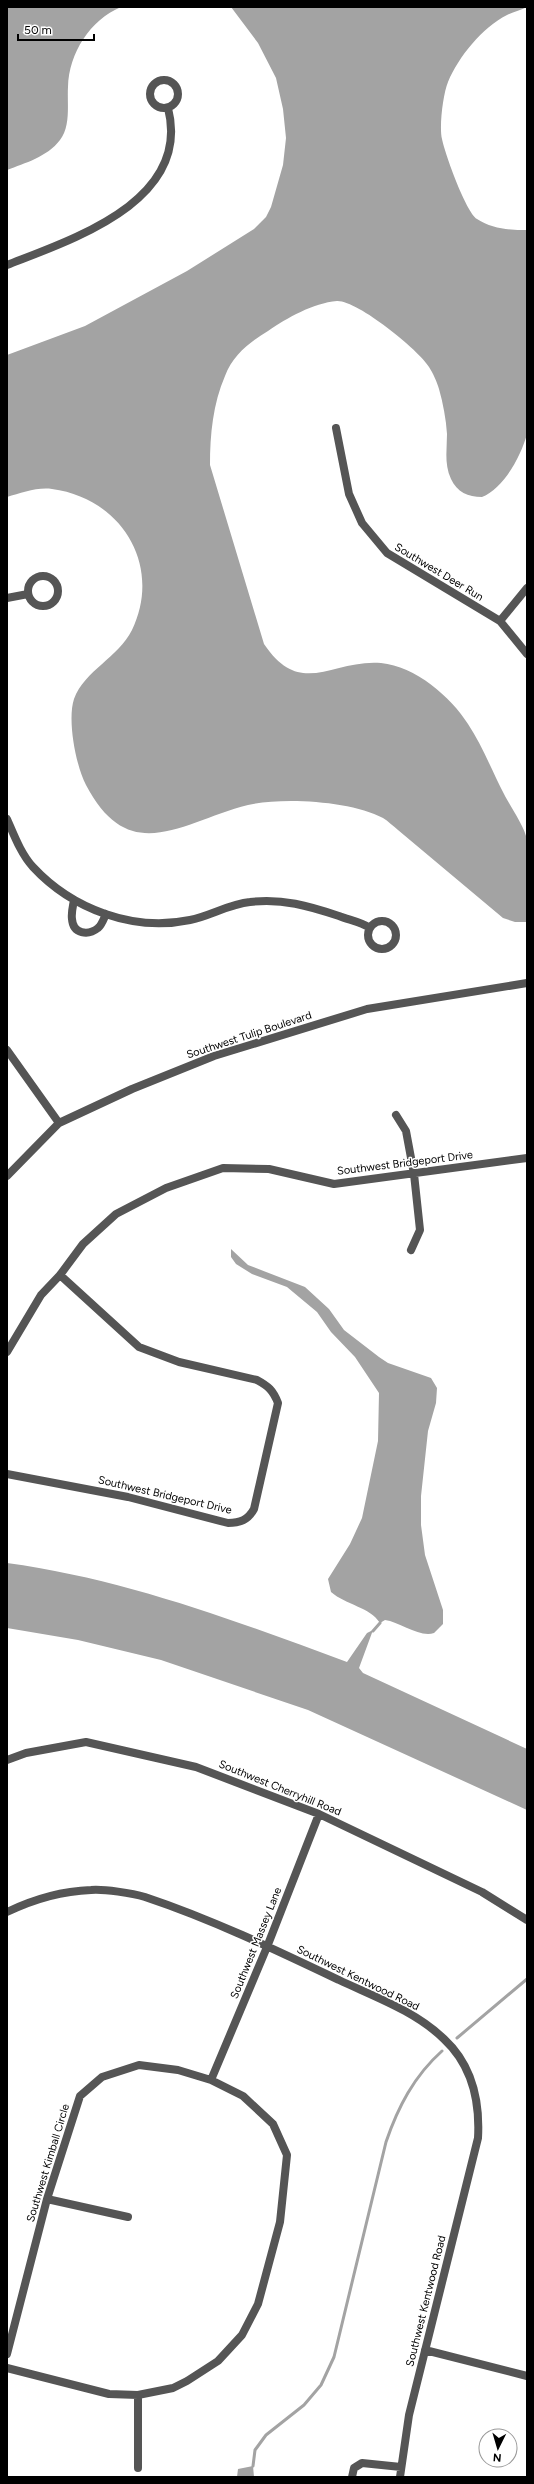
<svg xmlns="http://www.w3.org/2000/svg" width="534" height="2484" viewBox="0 0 534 2484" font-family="Figtree,sans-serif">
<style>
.water{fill:#a3a3a3}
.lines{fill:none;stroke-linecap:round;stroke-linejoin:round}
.stream{stroke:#a3a3a3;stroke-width:3}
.minor{stroke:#555;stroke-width:8}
.tertiary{stroke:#555;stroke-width:8}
.labels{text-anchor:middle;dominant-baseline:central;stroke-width:3;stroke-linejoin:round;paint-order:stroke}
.street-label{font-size:11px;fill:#000;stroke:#fff}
</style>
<rect width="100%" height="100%" fill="#fff"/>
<path class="water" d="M 7,7 L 121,7 C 90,20 69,53 68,87 C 67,104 71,126 60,140 C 47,157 25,163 7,170 Z
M 231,7 L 527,7 C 521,10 514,12 507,15 C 482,28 459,56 448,82 C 443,94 439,127 442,139 C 445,154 466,212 477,219 C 492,229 510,230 527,230 L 527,434 C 521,456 504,488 482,497 C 468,497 457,492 451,479 C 444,464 447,449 447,434 C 446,419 443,403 439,389 C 437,382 433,373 429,367 C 419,350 357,300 337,301 C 313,303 287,318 268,331 C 250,342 233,355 225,376 C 213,404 210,434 210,465 L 264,644 C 301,699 332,659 381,663 C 415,666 451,697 468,724 C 482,745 492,771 504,794 C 510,806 525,827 527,840 C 531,861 527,899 527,922 L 515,922 L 503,918 L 398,830 C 393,826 388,821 383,818 C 351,801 283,797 248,805 C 183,821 130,869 86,785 C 76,766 67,720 74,699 C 85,670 118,658 132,630 C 163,565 121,498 52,489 C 37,487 21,493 7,497 L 7,355 L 85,326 L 187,271 L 254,229 L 266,217 L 271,207 L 283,165 L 286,138 L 283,109 L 276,78 L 258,43 Z
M 231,1249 L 248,1265 L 305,1287 L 329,1309 L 344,1330 L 379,1357 L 388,1363 L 431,1378 L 437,1388 L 436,1403 L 428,1431 L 421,1496 L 421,1525 L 425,1555 L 443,1610 L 443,1624 L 434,1633 C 420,1638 400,1622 385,1620 L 380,1623 C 370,1607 346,1605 331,1592 L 328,1579 L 350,1544 L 362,1518 L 378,1441 L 379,1393 L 355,1357 L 331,1332 L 317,1312 L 287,1287 L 252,1274 L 236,1264 L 231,1257 Z
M 7,1563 C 125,1579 236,1621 347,1662 L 367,1633 L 373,1630 L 359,1668 L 363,1673 L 527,1749 L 527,1810 L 308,1710 L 161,1660 L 78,1640 L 7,1628 Z
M 253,2466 L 254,2477 L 237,2477 L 238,2469 Z"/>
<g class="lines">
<path class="stream" d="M 373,1631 L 380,1623
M 457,2038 L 527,1979
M 253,2466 L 255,2450 L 266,2435 L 304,2405 L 321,2385 L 334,2357 L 386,2142 C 398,2107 414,2076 442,2051"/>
<path class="minor" d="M150 94a14 14 0 1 1 28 0a14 14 0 1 1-28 0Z
M 7,265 C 73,239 192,201 168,108
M 336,428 L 349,494 L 362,523 L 387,553 L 500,621 L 527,654
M28 591a15 15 0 1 1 30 0a15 15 0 1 1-30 0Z
M 7,598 L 28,594
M 500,621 L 527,588
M 7,819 C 14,835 21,854 33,867 C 72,909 133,932 190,920 C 210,916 229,904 250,902 C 282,898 309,906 339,916 C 349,920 361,922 370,928
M 74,900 C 73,906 71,913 72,919 C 73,934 88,936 98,928 C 102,925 104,918 106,914
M368 935a14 14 0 1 1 28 0a14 14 0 1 1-28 0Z
M 396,1115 L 406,1131 L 414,1174 L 420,1230 L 411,1250
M 60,1275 L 83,1244 L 116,1214 L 166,1188 L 223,1168 L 269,1169 L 334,1184 L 527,1158
M 7,1352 L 41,1295 L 60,1275 L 139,1347 L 179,1362 L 257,1380 C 268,1386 273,1390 278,1403 L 254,1509 C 248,1520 240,1523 228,1523 L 128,1497 L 7,1474
M 7,1760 L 26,1753 L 86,1742 L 196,1767 L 319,1814 L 482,1892 L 527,1920
M 7,1912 C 32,1900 63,1891 91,1890 C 104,1889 132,1893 145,1897 C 211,1919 276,1950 339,1980 C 375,1997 415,2011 444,2039 C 472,2065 480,2102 478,2138 L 409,2415 L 400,2477
M 211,2080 L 267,1947 L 319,1814
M 47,2199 L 128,2217
M 425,2350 L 527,2376
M 7,2354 L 47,2199 L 80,2096 L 102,2077 L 139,2065 L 178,2070 L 211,2080 L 243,2096 L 273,2124 L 287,2155 L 280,2222 L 258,2304 L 242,2335 L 218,2361 L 187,2381 L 173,2388 L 138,2395 L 109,2394 L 7,2368
M 138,2395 L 138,2468
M 352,2477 L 354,2468 L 362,2463 L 401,2467"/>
<path class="tertiary" d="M 7,1050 L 59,1123
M 7,1176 L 59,1123 L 132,1089 L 214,1056 L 367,1009 L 527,983"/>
</g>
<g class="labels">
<g class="street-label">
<text transform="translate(439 572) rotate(31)">Southwest Deer Run</text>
<text transform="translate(249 1035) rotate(-18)">Southwest Tulip Boulevard</text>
<text transform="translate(405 1163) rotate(-7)">Southwest Bridgeport Drive</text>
<text transform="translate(165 1495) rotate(13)">Southwest Bridgeport Drive</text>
<text transform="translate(280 1788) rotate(22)">Southwest Cherryhill Road</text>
<text transform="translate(256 1943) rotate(-68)">Southwest Massey Lane</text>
<text transform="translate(358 1978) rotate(26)">Southwest Kentwood Road</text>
<text transform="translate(48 2163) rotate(-73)">Southwest Kimball Circle</text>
<text transform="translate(426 2301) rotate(-76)">Southwest Kentwood Road</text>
</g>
</g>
<rect width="534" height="2484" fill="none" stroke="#000000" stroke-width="16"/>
<g transform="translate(498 2448) rotate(185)"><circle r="19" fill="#ffffff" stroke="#999999"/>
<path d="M0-3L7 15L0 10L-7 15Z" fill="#000000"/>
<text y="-6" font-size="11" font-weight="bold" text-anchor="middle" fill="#000000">N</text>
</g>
<path d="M18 34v6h76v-6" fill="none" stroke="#000000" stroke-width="2"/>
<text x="24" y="34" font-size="12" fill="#000000" stroke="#ffffff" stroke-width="3" paint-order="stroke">50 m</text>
</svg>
